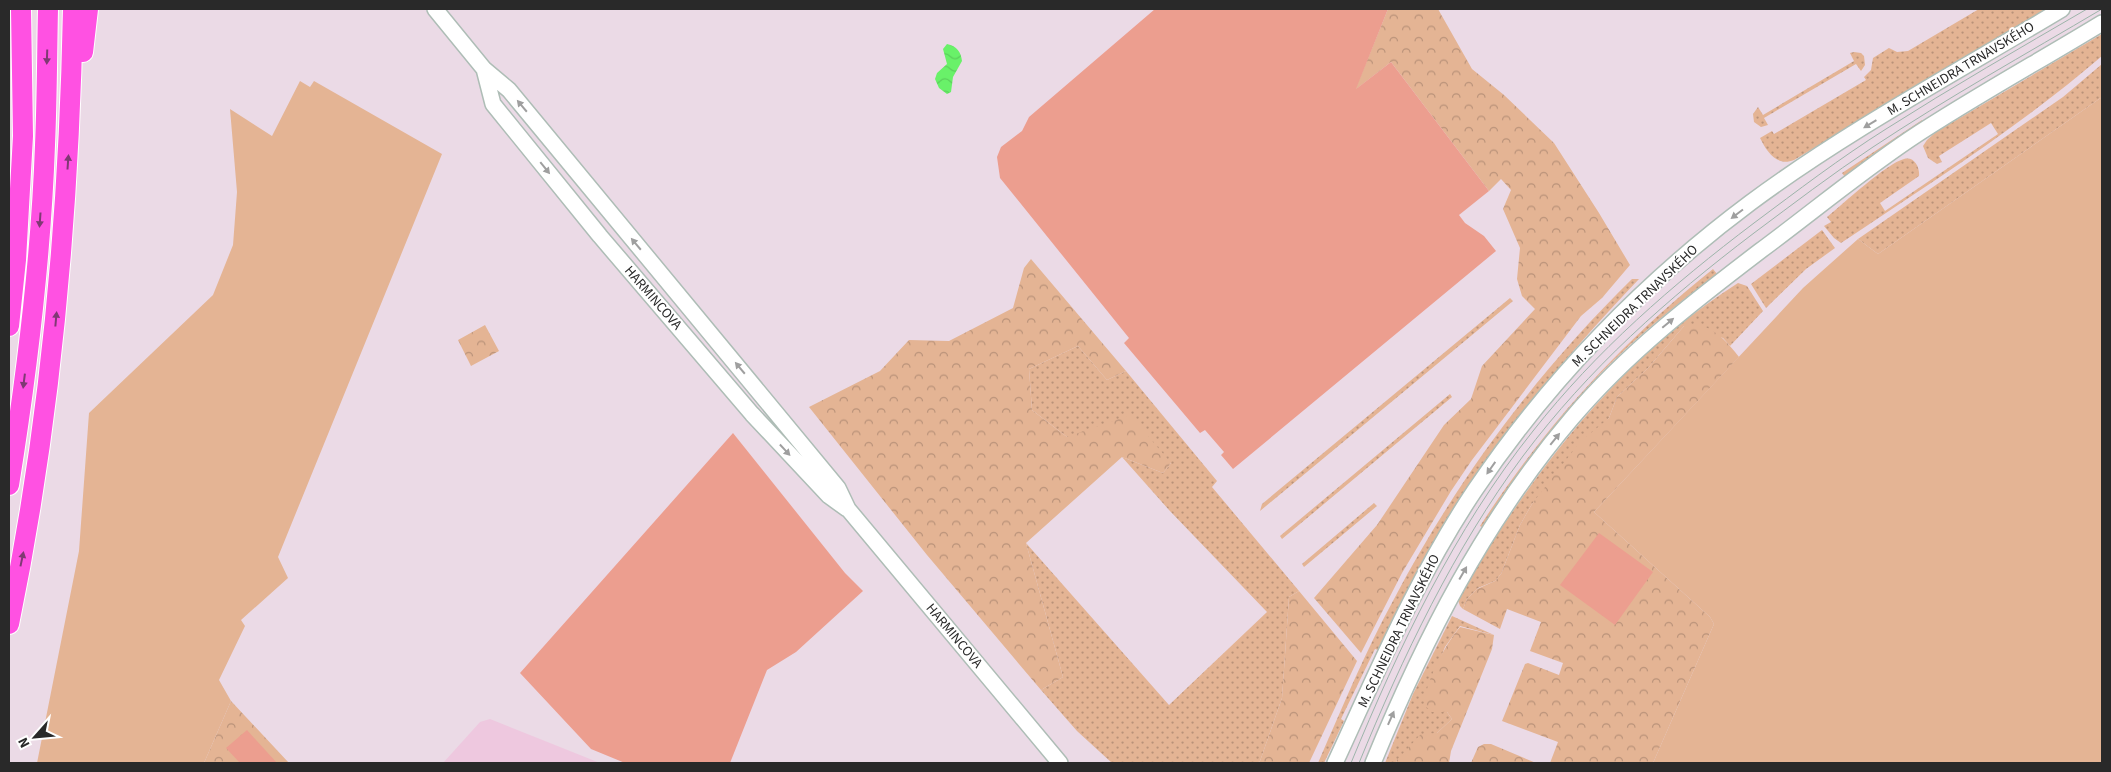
<svg xmlns="http://www.w3.org/2000/svg" width="2111" height="772" viewBox="0 0 2111 772" font-family="'Source Sans 3',sans-serif">
<style>
.education{fill:#eec8df}
.grass{fill:url(#grass-dots)}
.forest{fill:url(#forest-crowns)}
.garden{fill:#e4b494}
.pitch{fill:#ec9e8f}
.water{fill:url(#water-waves)}
.lines{fill:none;stroke-linecap:round;stroke-linejoin:round}
.secondary-casing{stroke:#aebdb6;stroke-width:18}
.highway-casing{stroke:#fff;stroke-width:22}
.secondary{stroke:#fff;stroke-width:15}
.highway{stroke:#ff51e2;stroke-width:20}
.tram{stroke:#9db4aa;stroke-width:1}
.oneway{fill:#7f3973}
.oneway2{fill:#9f9f9f}
.labels{text-anchor:middle;dominant-baseline:central;stroke-width:4;stroke-linejoin:round;paint-order:stroke}
.street-label{font-size:14px;fill:#292929;stroke:#fff}
</style>
<defs>
<pattern id="grass-dots" width="8" height="8" patternUnits="userSpaceOnUse" patternTransform="scale(1.25)"><rect width="8" height="8" fill="#e4b494"/><path d="M2 2h.1M6 6h.1" fill="none" stroke="#b99279" stroke-width="1.8" stroke-linecap="round"/></pattern>
<pattern id="forest-crowns" width="20" height="18" patternUnits="userSpaceOnUse" patternTransform="scale(1.25)"><rect width="20" height="18" fill="#e4b494"/><path d="M2 6a3 3 0 1 1 6 0M12 15a3 3 0 1 1 6 0" fill="none" stroke="#b99279"/></pattern>
<pattern id="water-waves" width="16" height="10" patternUnits="userSpaceOnUse" patternTransform="scale(1.25)"><rect width="16" height="10" fill="#69f169"/><path d="M0 5q4-4 8 0t8 0" fill="none" stroke="#5bcf5b"/></pattern>
</defs>
<rect width="100%" height="100%" fill="#ebdae6"/>
<path class="education" d="M 490,719 L 600,763 L 443,763 L 480,722 Z"/>
<path class="grass" d="M 1979,9 L 2046,9 L 1794,160 C 1777,167 1767,152 1760,138 L 1772,131 L 1774,134 L 1866,80 L 1864,77 L 1871,70 L 1873,58 L 1889,48 L 1897,52 L 1908,51 Z
M 2102,34 L 2102,56 C 2022,125 1929,184 1841,243 L 1834,238 L 1824,226 L 1831,222 L 1827,217 C 1843,204 1887,163 1904,159 C 1914,156 1920,167 1919,176 L 1880,203 L 1885,211 L 1998,134 L 1991,123 L 1939,156 L 1942,162 L 1937,164 L 1928,158 L 1923,146 L 1927,140 L 1936,132 Z
M 1854,52 L 1861,53 L 1864,56 L 1865,65 L 1861,71 L 1856,64 L 1764,118 L 1768,125 L 1761,127 L 1754,122 L 1753,114 L 1758,107 L 1763,115 L 1854,61 L 1850,53 Z
M 2102,64 L 2102,97 L 1878,254 L 1858,239 L 2063,97 Z
M 1922,120 L 1923,122 L 1845,177 L 1842,173 Z
M 1822,230 L 1835,248 L 1806,269 L 1766,308 L 1751,284 Z
M 1713,269 L 1717,274 C 1677,304 1636,337 1601,373 C 1556,420 1517,473 1482,527 L 1480,526 C 1545,426 1620,343 1713,269 Z
M 1632,279 L 1639,279 C 1531,392 1443,507 1378,650 L 1375,649 L 1341,719 L 1344,721 L 1324,763 L 1318,763 C 1342,708 1365,652 1394,599 C 1456,481 1537,372 1632,279 Z
M 1738,283 L 1747,286 L 1763,311 L 1730,346 L 1723,338 L 1684,326 L 1648,368 L 1617,397 L 1609,418 L 1532,504 L 1520,525 L 1501,574 L 1495,581 L 1478,588 L 1467,599 L 1463,609 L 1460,606 L 1458,600 C 1476,565 1499,531 1522,498 C 1583,412 1649,340 1738,283 Z
M 1510,298 L 1513,301 L 1260,511 L 1262,504 Z
M 1078,346 L 1107,380 L 1126,371 L 1217,481 L 1212,487 L 1299,591 L 1289,597 L 1282,698 L 1260,761 L 1257,763 L 1112,763 L 1077,731 L 1041,690 L 1063,677 L 1026,543 L 1169,705 L 1267,612 L 1169,510 L 1122,457 L 1163,473 L 1171,463 L 1067,437 L 1032,410 L 1029,369 Z
M 1450,394 L 1452,397 L 1282,539 L 1280,536 Z
M 1374,503 L 1377,506 L 1304,567 L 1302,564 Z
M 1452,616 L 1494,635 L 1460,626 L 1445,647 L 1437,667 L 1432,712 L 1447,712 L 1452,719 L 1437,733 L 1396,761 L 1397,763 L 1385,763 L 1413,694 Z"/>
<path class="forest" d="M 1388,9 L 1438,9 L 1472,69 L 1504,95 L 1554,143 L 1599,213 L 1630,265 L 1602,298 L 1581,316 L 1472,460 L 1451,491 L 1402,573 L 1361,653 L 1314,598 L 1377,525 L 1444,425 L 1471,399 L 1482,366 L 1535,309 L 1522,296 L 1517,279 L 1520,248 L 1503,209 L 1511,190 L 1501,179 L 1489,191 L 1391,62 L 1355,90 Z
M 1031,259 L 1126,371 L 1107,380 L 1078,346 L 1029,369 L 1032,410 L 1067,437 L 1130,415 L 1171,463 L 1163,473 L 1122,457 L 1026,543 L 1063,677 L 1041,690 L 927,555 L 809,407 L 880,371 L 909,340 L 949,341 L 1013,308 L 1024,268 Z
M 485,325 L 499,351 L 471,366 L 458,340 Z
M 1700,325 C 1718,331 1728,343 1739,357 L 1594,512 L 1710,617 L 1714,624 L 1653,763 L 1550,763 L 1558,742 L 1502,721 L 1525,664 L 1528,663 L 1559,675 L 1563,663 L 1530,651 L 1541,622 L 1507,609 L 1500,629 L 1463,609 L 1467,599 L 1477,589 L 1495,581 L 1501,574 L 1520,525 L 1532,504 L 1580,442 L 1609,418 L 1617,397 L 1648,368 L 1684,326 Z
M 1299,591 L 1357,661 L 1309,763 L 1257,763 L 1260,761 L 1282,698 L 1289,597 Z
M 1460,627 L 1494,635 L 1492,649 L 1451,751 L 1449,763 L 1397,763 L 1396,761 L 1421,734 L 1437,733 L 1452,719 L 1447,712 L 1432,712 L 1424,705 C 1426,681 1444,646 1460,627 Z
M 231,701 L 289,763 L 204,763 Z
M 1484,744 L 1491,744 L 1536,763 L 1471,763 L 1478,747 Z"/>
<path class="garden" d="M 300,81 L 310,87 L 314,81 L 442,154 L 278,557 L 288,578 L 241,620 L 245,626 L 219,680 L 231,701 L 204,763 L 37,763 L 79,551 L 89,413 L 213,295 L 233,245 L 237,192 L 230,109 L 272,136 Z
M 2102,97 L 2102,763 L 1653,763 L 1714,624 L 1710,617 L 1594,512 L 1803,288 L 1858,239 L 1878,254 Z"/>
<path class="pitch" d="M 1155,9 L 1388,9 L 1356,89 L 1391,62 L 1489,191 L 1459,215 L 1465,223 L 1484,236 L 1496,251 L 1233,469 L 1221,455 L 1224,452 L 1205,430 L 1200,433 L 1124,343 L 1129,338 L 1000,178 L 997,157 L 1001,147 L 1022,131 L 1029,117 Z
M 733,433 L 845,573 L 863,591 L 796,652 L 767,670 L 730,763 L 625,763 L 591,749 L 520,673 Z
M 1599,533 L 1653,572 L 1615,625 L 1560,585 Z
M 247,730 L 277,763 L 240,763 L 226,748 Z"/>
<path class="water" d="M 947,44 C 957,46 961,52 962,61 L 953,77 L 951,92 L 947,94 L 939,88 L 935,79 L 937,73 L 947,64 L 943,49 Z"/>
<g class="lines">
<g class="secondary-casing">
<path id="secondary" d="M 435,9 L 484,69 L 509,90 L 838,488 L 848,509 L 1060,763
M 484,69 L 493,104 L 600,236 L 752,414 L 829,496 L 847,509
M 1335,763 C 1378,670 1418,575 1475,490 C 1549,380 1644,282 1750,203 C 1847,131 1959,71 2062,9
M 1373,763 C 1424,639 1485,520 1572,418 C 1627,353 1693,302 1760,251 C 1810,214 1858,174 1910,139 C 1972,98 2038,62 2102,23"/>
</g>
<g class="highway-casing">
<path id="highway" d="M 83,52 L 88,9
M 9,326 L 16,260 L 23,136 L 21,9
M 9,485 C 27,373 41,259 45,145 C 47,100 47,54 48,9
M 9,624 C 51,421 69,216 73,9"/>
</g>
<use href="#secondary" class="secondary"/>
<use href="#highway" class="highway"/>
<path class="tram" d="M 1351,763 C 1399,647 1454,530 1533,431 C 1596,351 1672,285 1754,223 C 1797,191 1840,158 1886,129 C 1952,87 2020,48 2087,9
M 1359,763 C 1403,656 1454,549 1523,456 C 1589,368 1667,299 1754,233 C 1793,204 1832,174 1873,147 C 1947,98 2026,54 2102,9"/>
</g>
<defs><path id="oneway-solid" d="M-6-.8H1V-3.2L6.5 0L1 3.2V.8H-6Z" transform="scale(1.25)"/></defs>
<g class="oneway">
<use href="#oneway-solid" transform="translate(47 57) rotate(92)"/>
<use href="#oneway-solid" transform="translate(68 162) rotate(-86)"/>
<use href="#oneway-solid" transform="translate(40 220) rotate(94)"/>
<use href="#oneway-solid" transform="translate(56 319) rotate(-85)"/>
<use href="#oneway-solid" transform="translate(24 381) rotate(97)"/>
<use href="#oneway-solid" transform="translate(22 559) rotate(-78)"/>
</g>
<g class="oneway2">
<use href="#oneway-solid" transform="translate(522 106) rotate(-130)"/>
<use href="#oneway-solid" transform="translate(1870 124) rotate(149)"/>
<use href="#oneway-solid" transform="translate(545 168) rotate(51)"/>
<use href="#oneway-solid" transform="translate(1737 214) rotate(143)"/>
<use href="#oneway-solid" transform="translate(636 244) rotate(-130)"/>
<use href="#oneway-solid" transform="translate(1668 323) rotate(-40)"/>
<use href="#oneway-solid" transform="translate(740 368) rotate(-130)"/>
<use href="#oneway-solid" transform="translate(1555 439) rotate(-51)"/>
<use href="#oneway-solid" transform="translate(785 450) rotate(47)"/>
<use href="#oneway-solid" transform="translate(1491 468) rotate(125)"/>
<use href="#oneway-solid" transform="translate(1463 573) rotate(-60)"/>
<use href="#oneway-solid" transform="translate(1391 718) rotate(-66)"/>
</g>
<g class="labels">
<g class="street-label">
<text transform="translate(1961 69) rotate(-31)">M. SCHNEIDRA TRNAVSKÉHO</text>
<text transform="translate(653 298) rotate(49)">HARMINCOVA</text>
<text transform="translate(1635 306) rotate(-44)">M. SCHNEIDRA TRNAVSKÉHO</text>
<text transform="translate(1399 631) rotate(-64)">M. SCHNEIDRA TRNAVSKÉHO</text>
<text transform="translate(954 636) rotate(50)">HARMINCOVA</text>
</g>
</g>
<rect width="2111" height="772" fill="none" stroke="#292929" stroke-width="20"/>
<g transform="translate(35 737) rotate(243)" stroke="#ffffff" stroke-width="4" paint-order="stroke">
<path d="M0-4L9 19L0 12L-9 19Z" fill="#292929"/>
<text y="-8" font-size="14" font-weight="bold" text-anchor="middle" fill="#292929">N</text>
</g>
</svg>
